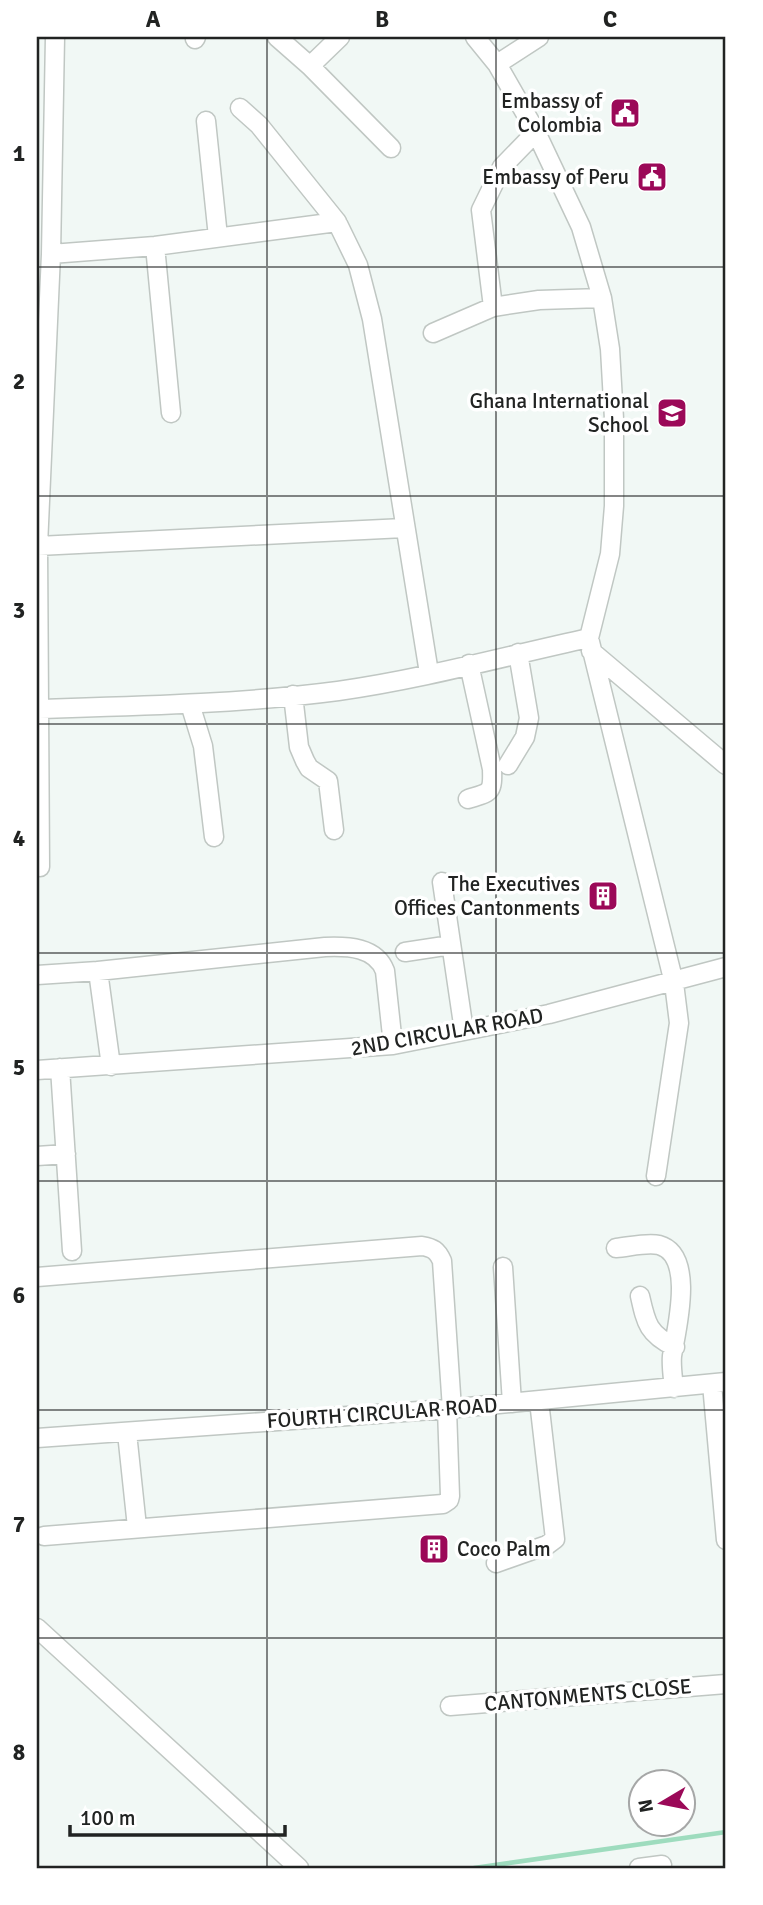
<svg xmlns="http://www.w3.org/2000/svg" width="763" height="1905" viewBox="0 0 763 1905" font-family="Signika,sans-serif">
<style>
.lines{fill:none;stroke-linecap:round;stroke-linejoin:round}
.stream{stroke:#9edcbe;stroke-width:4.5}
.minor-casing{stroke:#c0c7c3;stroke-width:21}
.minor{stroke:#fff;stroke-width:18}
.grid{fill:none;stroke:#212322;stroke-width:2;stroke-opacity:0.55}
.labels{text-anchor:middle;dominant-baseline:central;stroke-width:7;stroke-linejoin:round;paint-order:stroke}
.poi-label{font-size:21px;fill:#212322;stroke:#fff;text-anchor:end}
.street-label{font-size:21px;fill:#212322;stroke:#fff}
.neatline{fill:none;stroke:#212322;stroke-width:2.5}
.grid-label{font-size:23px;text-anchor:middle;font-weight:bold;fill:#212322}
</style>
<rect width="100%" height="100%" fill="#f1f8f5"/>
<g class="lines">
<path class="stream" d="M 474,1868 L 726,1832"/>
<g class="minor-casing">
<path id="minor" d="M 277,37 L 310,66 L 391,148
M 475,37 L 497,64 L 536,132 L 581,227 L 602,298 L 610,349 L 614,419 L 614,506 L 610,554 L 589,638 L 674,983 L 679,1023 L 656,1176
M 195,39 L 196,37
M 497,64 L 539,37
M 310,66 L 340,37
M 240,108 L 259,125 L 337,222
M 206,121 L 218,237
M 155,246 L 171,413
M 51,254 L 155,246 L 337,222 L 358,265 L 372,319 L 429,673
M 493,307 L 481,210 L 502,167 L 536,132
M 433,333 L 493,307 L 539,300 L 602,298
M 38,546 L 404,528
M 591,651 L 726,765
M 293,695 L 299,747 L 305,761 L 309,768 L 328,781 L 334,830
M 190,704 L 203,746 L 214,837
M 39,709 C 139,706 239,704 338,691 C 423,679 506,656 589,638
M 508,765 L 525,737 L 529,718 L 518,653
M 468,799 C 490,792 493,794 492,769 L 469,664
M 40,867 L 38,546 L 51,254 L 55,37
M 442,882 L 464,1031
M 405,952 L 451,945
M 98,971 L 111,1066
M 37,975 L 98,971 L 325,947 C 348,946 376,947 385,971 L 393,1045
M 60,1068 L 72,1251
M 37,1070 L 393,1045 L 549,1014 L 726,967
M 37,1156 L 66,1154
M 616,1248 C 629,1247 647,1242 659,1245 C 696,1255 676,1331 672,1356 C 671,1366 673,1378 674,1388
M 503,1267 L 512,1403
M 37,1277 L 422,1246 C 433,1248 437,1250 442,1261 L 452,1409
M 640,1296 C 646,1323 648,1334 675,1347
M 712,1384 L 726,1540
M 127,1433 L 137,1527
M 37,1438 L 447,1409 L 726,1382
M 44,1536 L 443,1504 L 449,1500 L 450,1496 L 447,1409
M 496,1563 L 547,1545 L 555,1539 L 539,1401
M 37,1628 L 299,1868
M 450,1706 L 726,1684
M 639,1868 L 662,1865"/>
</g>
<use href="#minor" class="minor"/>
</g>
<path class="grid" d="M 267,37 L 267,1868M 496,37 L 496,1868M 37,267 L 726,267M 37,496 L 726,496M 37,724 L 726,724M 37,953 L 726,953M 37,1181 L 726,1181M 37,1410 L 726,1410M 37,1638 L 726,1638"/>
<defs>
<g id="civic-square" transform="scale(1.575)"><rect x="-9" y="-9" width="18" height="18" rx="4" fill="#9b0958" stroke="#fff"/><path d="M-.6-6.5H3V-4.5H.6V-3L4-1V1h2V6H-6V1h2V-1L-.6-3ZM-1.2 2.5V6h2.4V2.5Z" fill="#fff"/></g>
<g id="school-square" transform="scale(1.575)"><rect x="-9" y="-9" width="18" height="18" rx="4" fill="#9b0958" stroke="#fff"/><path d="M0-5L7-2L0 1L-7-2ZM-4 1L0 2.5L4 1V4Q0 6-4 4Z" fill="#fff"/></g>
<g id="building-square" transform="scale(1.575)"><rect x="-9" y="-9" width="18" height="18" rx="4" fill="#9b0958" stroke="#fff"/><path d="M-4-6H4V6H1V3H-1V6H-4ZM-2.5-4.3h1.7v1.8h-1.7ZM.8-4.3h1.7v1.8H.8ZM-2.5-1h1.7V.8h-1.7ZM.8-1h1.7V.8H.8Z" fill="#fff"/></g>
</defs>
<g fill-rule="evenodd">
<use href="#civic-square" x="625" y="113"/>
<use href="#civic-square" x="652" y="177"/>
<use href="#school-square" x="672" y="413"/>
<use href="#building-square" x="603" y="896"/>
<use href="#building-square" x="434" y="1549"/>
</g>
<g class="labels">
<g class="poi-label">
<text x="602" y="101">Embassy of<tspan x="602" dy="24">Colombia</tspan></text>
<text x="629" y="177">Embassy of Peru</text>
<text x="649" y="401">Ghana International<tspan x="649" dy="24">School</tspan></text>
<text x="580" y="884">The Executives<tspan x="580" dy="24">Offices Cantonments</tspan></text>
<text x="457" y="1549" text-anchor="start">Coco Palm</text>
</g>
<g class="street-label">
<text transform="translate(447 1032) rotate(-10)">2ND CIRCULAR ROAD</text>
<text transform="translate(382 1413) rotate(-4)">FOURTH CIRCULAR ROAD</text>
<text transform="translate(588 1695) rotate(-5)">CANTONMENTS CLOSE</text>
</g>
</g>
<rect width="763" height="1905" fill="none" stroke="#ffffff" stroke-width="77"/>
<g transform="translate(662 1803) rotate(260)"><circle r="33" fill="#ffffff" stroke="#a6a7a7" stroke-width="2"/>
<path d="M0-5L12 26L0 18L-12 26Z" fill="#9b0958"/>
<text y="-10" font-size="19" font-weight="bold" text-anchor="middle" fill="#212322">N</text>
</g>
<path d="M70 1825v10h215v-10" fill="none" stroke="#212322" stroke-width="3.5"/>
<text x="80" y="1825" font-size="21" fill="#212322" stroke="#ffffff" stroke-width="5" paint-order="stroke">100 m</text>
<rect x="38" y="38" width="686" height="1829" class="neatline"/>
<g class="grid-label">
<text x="153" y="27">A</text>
<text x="382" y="27">B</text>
<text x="610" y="27">C</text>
<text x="19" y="161">1</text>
<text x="19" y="389">2</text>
<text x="19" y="618">3</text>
<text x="19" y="846">4</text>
<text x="19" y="1075">5</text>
<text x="19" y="1303">6</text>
<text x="19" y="1532">7</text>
<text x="19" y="1760">8</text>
</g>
</svg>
